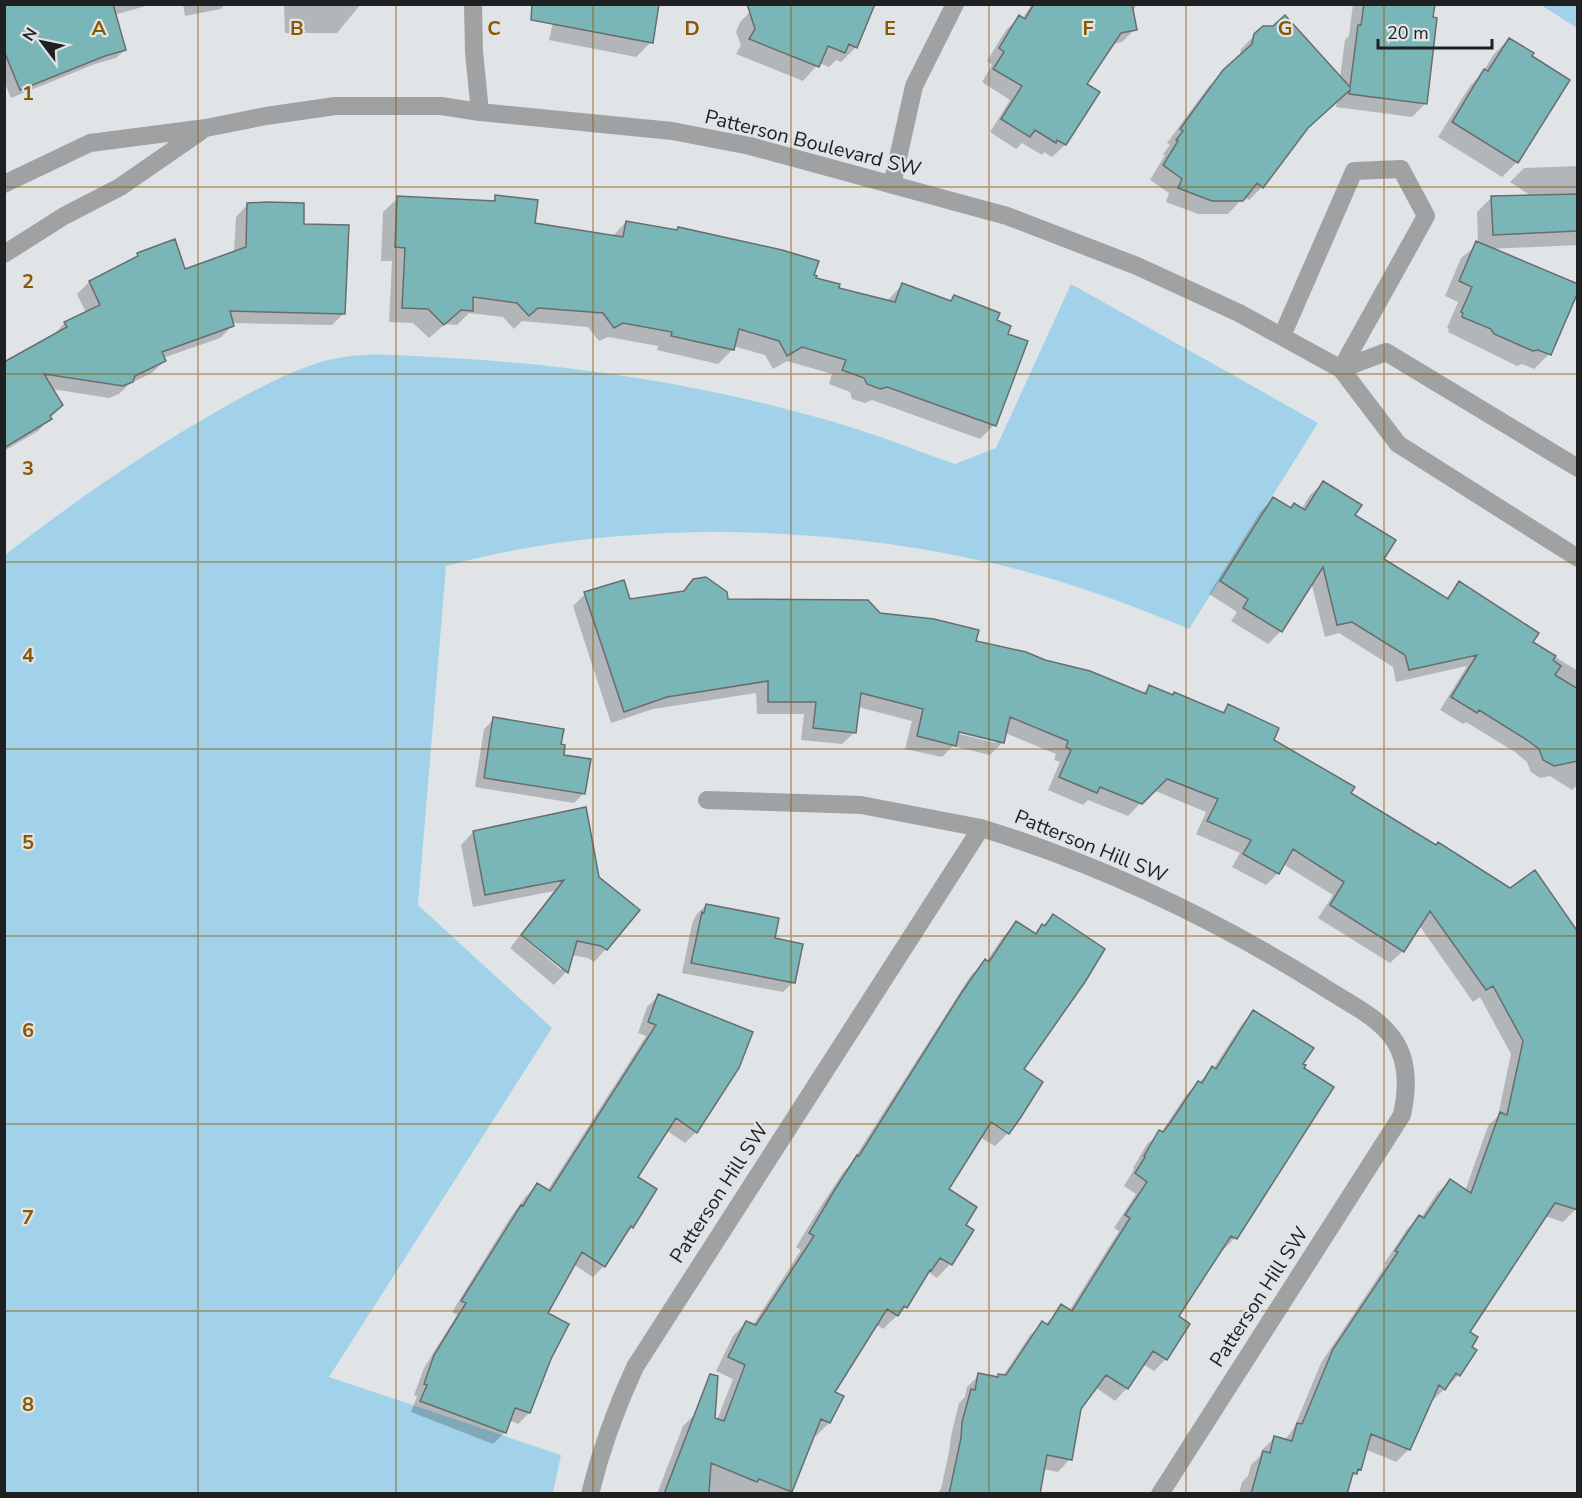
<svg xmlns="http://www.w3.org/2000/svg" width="1582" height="1498" viewBox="0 0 1582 1498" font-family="'Nunito Sans',sans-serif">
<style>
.green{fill:#a1d2ea}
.shadow{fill:#0003;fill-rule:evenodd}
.building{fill:#7ab6b8;stroke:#686d6d;stroke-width:1.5}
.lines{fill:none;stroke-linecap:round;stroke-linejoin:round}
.minor{stroke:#a0a1a3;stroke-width:18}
.grid{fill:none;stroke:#895800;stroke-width:1.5;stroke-opacity:0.55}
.labels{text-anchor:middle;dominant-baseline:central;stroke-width:4.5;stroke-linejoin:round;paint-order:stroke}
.street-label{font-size:20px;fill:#1e2021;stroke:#e0e4e6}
.grid-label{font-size:20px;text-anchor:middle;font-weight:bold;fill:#895800;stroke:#e0e4e6;stroke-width:4.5;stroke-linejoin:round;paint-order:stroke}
</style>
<rect width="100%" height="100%" fill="#e0e4e6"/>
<path class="green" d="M 1541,5 L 1577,5 L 1577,28 Z
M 1071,284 L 1318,423 L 1189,629 C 1127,603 1065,581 1000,565 C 826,523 619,519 446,566 L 418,905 L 552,1028 L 329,1377 L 561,1455 L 553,1493 L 5,1493 L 5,555 C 73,502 145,452 221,409 C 255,390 290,370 328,360 C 368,350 410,356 451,358 C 580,365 710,386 834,422 C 875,434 915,450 955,464 L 996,448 Z"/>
<path class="shadow" d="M 4,4 L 153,4 L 114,15 L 125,50 L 116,58 L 95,64 L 11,98 L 4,81 Z
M 183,4 L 225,4 L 221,9 L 185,16 Z
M 284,4 L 361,4 L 337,33 L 285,33 Z
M 538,4 L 660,4 L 651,42 L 636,57 L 549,40 L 556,8 Z
M 752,4 L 856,47 L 841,62 L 836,60 L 829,67 L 819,63 L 803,81 L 736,54 L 741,45 L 736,32 L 740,22 L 749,13 Z
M 1032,4 L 1137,4 L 1132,13 L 1135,29 L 1122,42 L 1112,44 L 1085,84 L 1097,92 L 1065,145 L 1052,157 L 1044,152 L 1042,155 L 1022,143 L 1016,149 L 990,132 L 1010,100 L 982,82 L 992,65 L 987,61 L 1006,30 L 1019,17 L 1022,19 Z
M 1353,4 L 1433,4 L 1426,103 L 1412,117 L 1336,107 L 1337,101 L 1303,132 L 1262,187 L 1249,200 L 1244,197 L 1228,214 L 1198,214 L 1166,202 L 1169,193 L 1150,180 L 1165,155 L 1163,154 L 1170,145 L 1167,143 L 1209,86 L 1239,58 L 1241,49 L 1263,27 L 1340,78 L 1345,40 L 1349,36 Z
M 1509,39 L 1517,162 L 1502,177 L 1438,137 L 1470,86 L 1483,72 L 1494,54 Z
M 1578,166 L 1578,245 L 1490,249 L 1549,354 L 1534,369 L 1522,364 L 1517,366 L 1448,332 L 1449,329 L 1447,328 L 1458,302 L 1445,296 L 1461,258 L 1478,244 L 1477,212 L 1492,197 L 1533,197 L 1510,182 L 1524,168 Z
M 496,197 L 533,224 L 612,237 L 626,222 L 812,276 L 838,289 L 887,301 L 902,285 L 949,302 L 954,297 L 995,321 L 994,425 L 980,439 L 872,400 L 865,403 L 852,399 L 850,392 L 829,384 L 832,374 L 787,361 L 773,369 L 765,355 L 733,346 L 733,349 L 718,364 L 657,350 L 658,346 L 608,337 L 599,341 L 588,327 L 522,321 L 514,329 L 503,317 L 469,313 L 457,325 L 445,324 L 429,338 L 413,323 L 389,322 L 392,261 L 381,261 L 383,212 L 398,198 L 491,202 Z
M 248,204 L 302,225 L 344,313 L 332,325 L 232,323 L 233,325 L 220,338 L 163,358 L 164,361 L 152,373 L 129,384 L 119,394 L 109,398 L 52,389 L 62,405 L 38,431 L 4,451 L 4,363 L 53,335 L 65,323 L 86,313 L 77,294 L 89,282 L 130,262 L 138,254 L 184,271 L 234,253 L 236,217 Z
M 1323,483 L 1353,516 L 1382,559 L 1445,599 L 1460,583 L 1531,642 L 1578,671 L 1578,784 L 1572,790 L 1550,776 L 1540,778 L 1531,772 L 1527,762 L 1515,752 L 1466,722 L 1463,724 L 1440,710 L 1467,666 L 1396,682 L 1393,667 L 1339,633 L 1325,637 L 1311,582 L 1281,631 L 1268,644 L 1231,621 L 1237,612 L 1209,594 L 1261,511 L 1273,499 L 1291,509 L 1301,510 L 1310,495 Z
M 693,581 L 727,600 L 879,615 L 1142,694 L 1149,687 L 1172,696 L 1174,694 L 1221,713 L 1228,706 L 1272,741 L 1349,793 L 1578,1056 L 1578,1210 L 1575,1210 L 1563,1222 L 1545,1216 L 1468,1332 L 1459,1375 L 1432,1401 L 1430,1400 L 1408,1450 L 1396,1462 L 1365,1449 L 1359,1469 L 1350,1479 L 1346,1494 L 1239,1494 L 1242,1482 L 1248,1476 L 1251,1465 L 1260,1456 L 1262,1450 L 1274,1438 L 1284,1441 L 1294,1428 L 1321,1363 L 1386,1265 L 1384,1264 L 1407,1229 L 1419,1217 L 1421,1218 L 1437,1193 L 1450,1181 L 1465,1191 L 1488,1126 L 1498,1116 L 1511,1054 L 1480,997 L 1473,1002 L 1419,925 L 1403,951 L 1390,963 L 1318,918 L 1333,895 L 1283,864 L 1278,873 L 1266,885 L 1232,867 L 1240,853 L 1196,834 L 1206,812 L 1153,790 L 1128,816 L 1088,800 L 1083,805 L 1048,790 L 1060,762 L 1054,760 L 1056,754 L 1005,733 L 1003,742 L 990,755 L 953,746 L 942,757 L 905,749 L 912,721 L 858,707 L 855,732 L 842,744 L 801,740 L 804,714 L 757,714 L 756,693 L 653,709 L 611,723 L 573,606 L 585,594 L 629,600 L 681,593 ZM 952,729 L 996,740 L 996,743 L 951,732 Z
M 494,719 L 560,746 L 562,756 L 584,793 L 574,803 L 475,787 L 484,729 Z
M 584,809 L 606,949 L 594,962 L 588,958 L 571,955 L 566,972 L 554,985 L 510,948 L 520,935 L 561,970 L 561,966 L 522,933 L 554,891 L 473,907 L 461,845 L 473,832 Z
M 706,905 L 773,939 L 793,982 L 783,992 L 682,973 L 692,924 L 696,915 Z
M 1053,916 L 1008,1133 L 995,1146 L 980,1137 L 947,1190 L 964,1225 L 972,1230 L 950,1264 L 937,1278 L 928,1272 L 906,1307 L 883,1329 L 876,1324 L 833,1393 L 829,1423 L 816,1436 L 813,1435 L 790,1494 L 657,1494 L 683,1426 L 697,1412 L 717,1420 L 733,1379 L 716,1371 L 733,1336 L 746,1322 L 753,1325 L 801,1250 L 796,1247 L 821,1206 L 844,1171 L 850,1165 L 971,975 L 986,962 L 1003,937 L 1016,923 L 1034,934 Z
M 658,996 L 696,1132 L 685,1143 L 666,1130 L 636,1177 L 655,1189 L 632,1227 L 624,1235 L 604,1266 L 593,1277 L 573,1264 L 546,1314 L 549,1358 L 529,1413 L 518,1424 L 509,1420 L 504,1433 L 493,1444 L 411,1412 L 417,1396 L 414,1395 L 424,1368 L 457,1315 L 452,1312 L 510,1218 L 526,1196 L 537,1185 L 547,1191 L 646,1036 L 638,1033 L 647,1007 Z
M 1254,1011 L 1301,1065 L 1235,1238 L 1223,1250 L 1221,1249 L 1177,1317 L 1166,1359 L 1154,1371 L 1143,1364 L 1127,1388 L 1115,1401 L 1095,1387 L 1080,1408 L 1070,1459 L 1058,1472 L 1043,1469 L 1038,1494 L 937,1494 L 941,1489 L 949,1452 L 951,1436 L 959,1403 L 965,1397 L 967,1387 L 979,1375 L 996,1379 L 999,1375 L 1003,1376 L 1030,1335 L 1043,1323 L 1045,1325 L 1062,1306 L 1069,1311 L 1119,1231 L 1114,1228 L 1136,1194 L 1124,1186 L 1134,1169 L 1133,1168 L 1147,1144 L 1161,1133 L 1186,1095 L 1213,1069 L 1242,1024 Z"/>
<path class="building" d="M 4,4 L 113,4 L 126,50 L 105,56 L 20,90 L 4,51 Z
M 532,4 L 659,4 L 653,43 L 531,20 Z
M 747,4 L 875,4 L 857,48 L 849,44 L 845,53 L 828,46 L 819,67 L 749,39 L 755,29 Z
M 1034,4 L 1132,4 L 1137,30 L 1121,33 L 1087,84 L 1100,92 L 1066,145 L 1057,140 L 1056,143 L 1035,130 L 1030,137 L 1001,119 L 1022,86 L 993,69 L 1004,52 L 999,48 L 1019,15 L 1025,19 Z
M 1364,4 L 1435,4 L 1433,17 L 1437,18 L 1427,104 L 1349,94 L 1350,90 L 1308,128 L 1263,188 L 1257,183 L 1243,201 L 1212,201 L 1178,188 L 1182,179 L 1163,165 L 1178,141 L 1176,140 L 1183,131 L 1180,129 L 1223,70 L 1252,44 L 1254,34 L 1263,26 L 1273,26 L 1285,15 L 1350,87 L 1358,25 L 1361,25 Z
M 1509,38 L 1534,53 L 1532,56 L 1570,80 L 1518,163 L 1452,122 L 1484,69 L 1488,71 Z
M 1578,194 L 1578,231 L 1493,235 L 1491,196 Z
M 495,195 L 538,200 L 535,223 L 623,237 L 626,221 L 677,230 L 678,227 L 782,250 L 819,261 L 814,275 L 817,276 L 816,278 L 840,284 L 839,288 L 895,302 L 902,283 L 951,301 L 954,295 L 1000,313 L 997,320 L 1011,326 L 1008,334 L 1028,341 L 996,426 L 887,387 L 880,389 L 867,384 L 864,378 L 842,370 L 846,360 L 802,347 L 787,356 L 779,341 L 739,329 L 734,350 L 671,336 L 672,332 L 623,323 L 614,328 L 603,313 L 538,308 L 529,316 L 517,303 L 473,297 L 473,311 L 461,310 L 444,325 L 428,309 L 402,308 L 405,248 L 395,247 L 397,196 L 495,201 Z
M 267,202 L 304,203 L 304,224 L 349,225 L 345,314 L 230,311 L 234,326 L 162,352 L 166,361 L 135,376 L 133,382 L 123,386 L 44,374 L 63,405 L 50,416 L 52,419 L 4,448 L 4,362 L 67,327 L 64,322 L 100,305 L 89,281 L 138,256 L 137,253 L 175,239 L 185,269 L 246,247 L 247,203 Z
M 1476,241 L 1578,284 L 1578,292 L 1551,355 L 1538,350 L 1533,351 L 1517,344 L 1494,334 L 1491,329 L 1462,317 L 1463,313 L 1461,312 L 1472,287 L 1459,281 Z
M 1323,481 L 1362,505 L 1355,515 L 1396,540 L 1384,559 L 1448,599 L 1459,581 L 1539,633 L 1533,642 L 1556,656 L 1553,660 L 1561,666 L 1555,675 L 1578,689 L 1578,761 L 1554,766 L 1543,760 L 1539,749 L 1527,740 L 1479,710 L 1477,713 L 1451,697 L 1477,655 L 1409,670 L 1405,655 L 1352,622 L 1337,625 L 1323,567 L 1282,632 L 1243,608 L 1248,599 L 1220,581 L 1273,497 L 1291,508 L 1294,503 L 1305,510 Z
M 706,577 L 727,592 L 728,599 L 868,600 L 880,613 L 934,619 L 979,630 L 976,641 L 1026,652 L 1045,660 L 1090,671 L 1146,694 L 1149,685 L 1173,695 L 1174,692 L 1224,713 L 1228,704 L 1279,728 L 1274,740 L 1355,787 L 1351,793 L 1436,845 L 1438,842 L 1510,888 L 1535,870 L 1578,932 L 1578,1210 L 1555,1203 L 1470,1332 L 1478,1337 L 1472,1347 L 1477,1350 L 1460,1376 L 1456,1373 L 1445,1390 L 1439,1385 L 1410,1450 L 1371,1434 L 1361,1470 L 1358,1469 L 1357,1474 L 1353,1473 L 1347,1494 L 1251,1494 L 1263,1451 L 1270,1453 L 1274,1436 L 1292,1441 L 1297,1423 L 1302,1424 L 1333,1349 L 1398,1252 L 1395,1251 L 1419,1215 L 1424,1218 L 1450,1179 L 1471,1193 L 1500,1112 L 1507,1115 L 1523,1041 L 1493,986 L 1486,990 L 1430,911 L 1404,952 L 1330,905 L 1344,882 L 1293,849 L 1279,874 L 1243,854 L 1251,840 L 1207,821 L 1218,799 L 1167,779 L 1142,804 L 1100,787 L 1097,793 L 1059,777 L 1071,750 L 1066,747 L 1068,741 L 1010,717 L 1004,743 L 959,732 L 956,746 L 917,736 L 923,709 L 861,693 L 856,733 L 813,728 L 816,702 L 768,702 L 768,681 L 667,697 L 624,712 L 584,592 L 624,580 L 630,599 L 684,591 L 693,579 Z
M 493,717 L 564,729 L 561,744 L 565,745 L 564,755 L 591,759 L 585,794 L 484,778 Z
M 586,807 L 599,877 L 640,910 L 607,950 L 601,946 L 577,941 L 568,973 L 521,935 L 564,880 L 485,895 L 473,831 Z
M 706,904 L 779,918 L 775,938 L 803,944 L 795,983 L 691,963 L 702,912 L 704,913 Z
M 1053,914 L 1105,949 L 1085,982 L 1024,1069 L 1043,1082 L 1021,1117 L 1009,1134 L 991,1122 L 949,1189 L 977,1207 L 966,1225 L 974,1230 L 952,1265 L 940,1258 L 931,1271 L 930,1270 L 907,1308 L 904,1306 L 898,1316 L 887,1309 L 835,1392 L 844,1396 L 830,1423 L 821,1419 L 792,1492 L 759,1479 L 757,1482 L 711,1463 L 709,1494 L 664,1494 L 710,1374 L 718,1376 L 715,1418 L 724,1421 L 745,1365 L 728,1357 L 746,1321 L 756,1325 L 814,1236 L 809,1233 L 834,1191 L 857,1155 L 859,1156 L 962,992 L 985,959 L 989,962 L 1016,921 L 1036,934 L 1042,924 L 1045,926 Z
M 658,994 L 753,1032 L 739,1068 L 697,1133 L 676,1118 L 638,1177 L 657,1189 L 633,1228 L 631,1226 L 605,1267 L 582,1252 L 548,1313 L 569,1324 L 551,1359 L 530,1413 L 515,1408 L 506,1433 L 420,1401 L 427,1385 L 424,1384 L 434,1355 L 466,1303 L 461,1301 L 521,1205 L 523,1206 L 537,1183 L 550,1191 L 656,1025 L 648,1022 Z
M 1253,1010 L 1314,1048 L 1303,1064 L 1306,1065 L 1304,1068 L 1334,1087 L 1237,1239 L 1231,1236 L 1179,1316 L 1190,1324 L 1167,1360 L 1153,1351 L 1128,1389 L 1106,1375 L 1081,1409 L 1072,1460 L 1047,1455 L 1040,1494 L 949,1494 L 961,1438 L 962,1422 L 971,1389 L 975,1390 L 978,1373 L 998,1377 L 998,1374 L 1006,1375 L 1042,1321 L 1048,1325 L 1061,1304 L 1072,1311 L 1130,1218 L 1125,1215 L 1147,1182 L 1135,1173 L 1145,1157 L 1144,1156 L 1159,1130 L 1163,1132 L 1170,1123 L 1198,1081 L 1202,1083 L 1212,1066 L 1216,1069 Z"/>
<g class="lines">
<path class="minor" d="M 473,4 L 474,52 L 480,112
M 4,184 L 90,143 L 206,128 L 266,116 L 335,106 L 441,106 L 480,112 L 672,131 L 750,146 L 1007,216 L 1137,266 L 1239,313 L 1341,369 L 1398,444 L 1578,558
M 892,185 L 914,86 L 955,4
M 4,254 L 64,216 L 120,187 L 201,131
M 1282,336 L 1354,171 L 1401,169 L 1426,216 L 1341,369
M 1341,369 L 1386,352 L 1578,468
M 707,800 L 861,805 L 981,828
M 590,1494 C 601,1449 616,1408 635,1367 L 981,828 C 1101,865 1215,919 1322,986 C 1346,1002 1378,1016 1394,1040 C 1409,1062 1407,1092 1402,1115 L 1160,1494"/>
</g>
<path class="grid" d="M 198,4 L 198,1494M 396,4 L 396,1494M 593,4 L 593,1494M 791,4 L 791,1494M 989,4 L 989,1494M 1186,4 L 1186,1494M 1384,4 L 1384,1494M 4,187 L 1578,187M 4,374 L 1578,374M 4,562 L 1578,562M 4,749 L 1578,749M 4,936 L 1578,936M 4,1124 L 1578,1124M 4,1311 L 1578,1311"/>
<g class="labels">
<g class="street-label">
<text transform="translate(813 143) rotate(14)">Patterson Boulevard SW</text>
<text transform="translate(1091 846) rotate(22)">Patterson Hill SW</text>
<text transform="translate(719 1193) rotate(-57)">Patterson Hill SW</text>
<text transform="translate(1259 1297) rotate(-57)">Patterson Hill SW</text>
</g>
</g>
<g class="grid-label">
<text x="99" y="35">A</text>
<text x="297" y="35">B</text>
<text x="494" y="35">C</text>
<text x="692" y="35">D</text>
<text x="890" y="35">E</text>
<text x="1088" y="35">F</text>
<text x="1285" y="35">G</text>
<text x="28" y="100">1</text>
<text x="28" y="288">2</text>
<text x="28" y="475">3</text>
<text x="28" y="662">4</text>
<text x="28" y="849">5</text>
<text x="28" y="1037">6</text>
<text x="28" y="1224">7</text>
<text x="28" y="1411">8</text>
</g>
<rect width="1582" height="1498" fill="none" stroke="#1e2021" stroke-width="12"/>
<g transform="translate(42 42) rotate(302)" stroke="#e0e4e6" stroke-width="4.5" paint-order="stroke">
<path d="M0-4.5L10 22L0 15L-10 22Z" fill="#1e2021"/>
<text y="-9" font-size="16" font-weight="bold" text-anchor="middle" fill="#1e2021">N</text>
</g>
<path d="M1378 39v9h114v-9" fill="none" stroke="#1e2021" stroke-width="3"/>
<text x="1387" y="39" font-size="18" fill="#1e2021" stroke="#e0e4e6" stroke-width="4.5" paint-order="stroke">20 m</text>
</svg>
